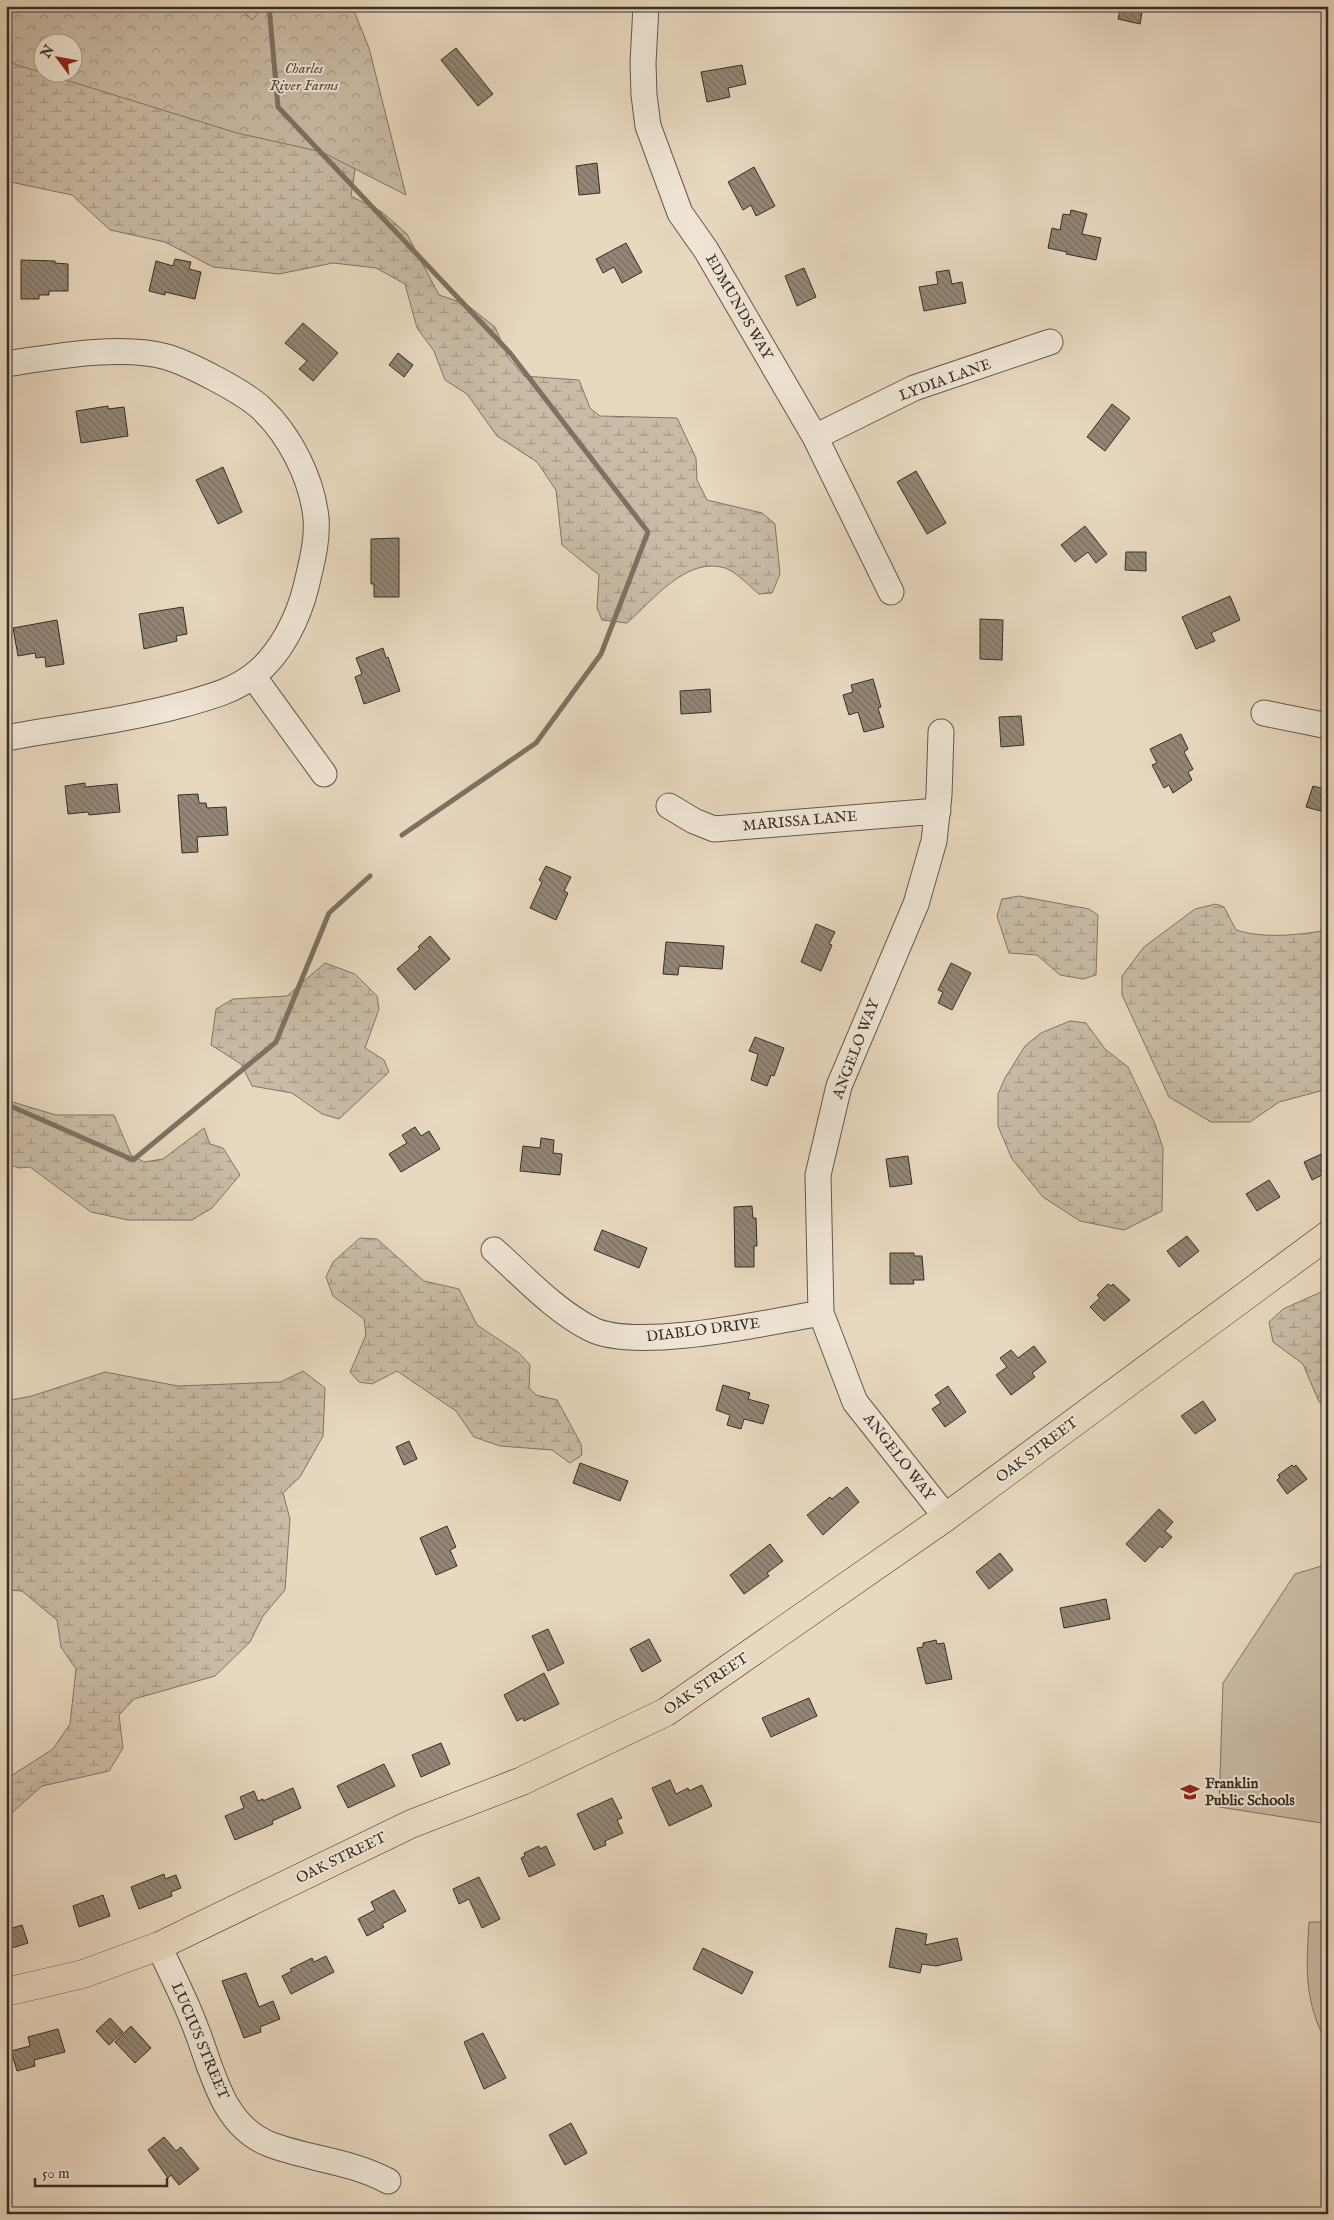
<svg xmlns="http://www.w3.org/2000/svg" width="1334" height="2220" viewBox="0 0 1334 2220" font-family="'IM FELL English',serif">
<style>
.wetland{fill:url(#wetland-marsh);stroke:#817466;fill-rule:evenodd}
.park{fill:url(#park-crowns);stroke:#817466;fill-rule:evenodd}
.garden{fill:#cabba6;stroke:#817466}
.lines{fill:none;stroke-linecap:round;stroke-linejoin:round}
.stream{stroke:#7e7162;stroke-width:5}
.building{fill:url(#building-back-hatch);stroke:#382e25}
.minor-casing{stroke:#64584c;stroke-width:27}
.major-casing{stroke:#382e25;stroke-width:29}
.minor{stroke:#f0e6d6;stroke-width:25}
.major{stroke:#e8d8c0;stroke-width:28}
.labels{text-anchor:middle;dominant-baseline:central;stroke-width:4;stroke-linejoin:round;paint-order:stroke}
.park-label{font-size:15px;font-style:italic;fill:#554a3f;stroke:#f0e6d6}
.street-label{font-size:15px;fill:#382e25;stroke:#f0e6d6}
.poi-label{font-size:15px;font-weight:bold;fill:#382e25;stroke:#f0e6d6;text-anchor:start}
</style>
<defs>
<pattern id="wetland-marsh" width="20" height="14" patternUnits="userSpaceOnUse" patternTransform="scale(1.25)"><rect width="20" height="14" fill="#cabba6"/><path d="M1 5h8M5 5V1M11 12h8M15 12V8" fill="none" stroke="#a59887"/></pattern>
<pattern id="park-crowns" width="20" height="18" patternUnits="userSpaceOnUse" patternTransform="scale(1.25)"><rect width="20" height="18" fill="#cabba6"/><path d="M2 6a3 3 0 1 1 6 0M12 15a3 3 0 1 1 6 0" fill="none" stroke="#a59887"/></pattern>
<pattern id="building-back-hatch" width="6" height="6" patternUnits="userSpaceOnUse" patternTransform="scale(1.25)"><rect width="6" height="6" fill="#948676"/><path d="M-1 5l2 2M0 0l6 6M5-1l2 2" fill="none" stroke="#7a6e61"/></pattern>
</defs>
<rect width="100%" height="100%" fill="#e8d8c0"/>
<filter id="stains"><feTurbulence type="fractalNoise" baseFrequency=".004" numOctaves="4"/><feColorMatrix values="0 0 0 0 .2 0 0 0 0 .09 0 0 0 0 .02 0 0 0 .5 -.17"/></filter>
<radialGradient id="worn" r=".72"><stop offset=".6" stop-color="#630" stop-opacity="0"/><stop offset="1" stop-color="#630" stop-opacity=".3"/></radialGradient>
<path class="wetland" d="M 6,6 L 325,6 L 356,163 L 351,196 L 382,212 L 407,234 L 439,295 L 466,304 L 495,327 L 508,357 L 524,376 L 579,380 L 590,408 L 600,416 L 677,418 L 696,458 L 697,480 L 707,500 L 762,513 L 775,524 L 780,574 L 772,593 L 759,594 C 749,586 737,572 725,568 C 687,556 653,600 627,623 L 602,620 L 597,608 L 599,575 L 562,545 L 556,490 L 537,462 L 497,436 L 467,394 L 445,380 L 434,351 L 417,328 L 405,284 L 376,268 L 333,263 L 279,274 L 213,267 L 165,242 L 110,230 L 72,195 L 6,181 ZM 42,42 L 72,42 L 72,72 L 42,72 Z
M 1019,896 L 1089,909 L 1098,915 L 1096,975 L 1083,979 L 1060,975 L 1037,955 L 1009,953 L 997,916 L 1002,899 Z
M 1216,904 L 1224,907 L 1236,930 C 1264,939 1299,935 1328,930 L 1328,1089 L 1279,1102 L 1250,1122 L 1211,1122 L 1169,1097 L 1122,995 L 1122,976 L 1144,947 L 1195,909 Z
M 325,963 L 355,974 L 377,996 L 379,1009 L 365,1048 L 384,1060 L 389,1072 L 339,1119 L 322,1114 L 292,1093 L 252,1086 L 241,1064 L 211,1045 L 216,1009 L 233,999 L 287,996 Z
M 1070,1021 L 1086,1023 L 1105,1049 L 1128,1067 L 1155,1124 L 1163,1148 L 1162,1211 L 1124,1230 L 1080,1221 L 1043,1197 L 1012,1159 L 998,1126 L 998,1094 L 1005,1078 L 1025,1046 L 1041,1033 Z
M 6,1100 L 56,1115 L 114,1115 L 131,1155 L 144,1162 L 163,1159 L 204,1128 L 210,1144 L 223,1148 L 240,1175 L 212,1208 L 192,1220 L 128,1220 L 91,1212 L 30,1167 L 19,1168 L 6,1163 Z
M 360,1238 L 377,1239 L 424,1281 L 459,1289 L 477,1325 L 519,1353 L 530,1365 L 529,1388 L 536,1395 L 557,1400 L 581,1444 L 582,1455 L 570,1463 L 552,1450 L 500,1446 L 474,1437 L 456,1411 L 397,1371 L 372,1384 L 359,1382 L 350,1372 L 366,1335 L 364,1319 L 333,1296 L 326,1277 L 333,1262 Z
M 1328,1289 L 1328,1406 L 1319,1402 L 1303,1364 L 1273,1342 L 1269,1322 L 1283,1309 Z
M 303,1371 L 325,1388 L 323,1436 L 300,1477 L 283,1493 L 290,1519 L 285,1590 L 263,1616 L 250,1642 L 215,1676 L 134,1699 L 119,1715 L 123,1748 L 109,1771 L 42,1786 L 6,1818 L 6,1779 L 53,1749 L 70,1724 L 76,1669 L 61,1647 L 57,1620 L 22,1591 L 6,1590 L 6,1401 L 32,1396 L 105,1372 L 178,1386 L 281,1382 Z"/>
<path class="park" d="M 6,6 L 238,6 L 252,20 L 264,6 L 352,6 L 369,48 L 406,195 L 322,152 L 237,133 L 14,64 L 6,55 ZM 42,42 L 72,42 L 72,72 L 42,72 Z"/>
<path class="garden" d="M 1328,1564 L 1328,1824 L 1219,1807 L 1223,1683 L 1295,1574 Z
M 1309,1922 L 1328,1922 L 1328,2046 C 1304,2001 1306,1972 1309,1922 Z"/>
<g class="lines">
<path class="stream" d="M 269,6 L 278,107 L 510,353 L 648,532 L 601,654 L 536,743 L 402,835
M 6,1104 L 133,1160 L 276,1042 L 329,913 L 370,876"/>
</g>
<path class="building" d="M 1121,6 L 1143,6 L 1140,24 L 1118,19 Z
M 456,48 L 493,94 L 478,106 L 441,60 Z
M 742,65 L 746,84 L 728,88 L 730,97 L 707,102 L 701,72 Z
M 597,163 L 600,193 L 579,195 L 576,166 Z
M 754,167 L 775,206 L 756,216 L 751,205 L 743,210 L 728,182 Z
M 1071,210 L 1087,214 L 1082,234 L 1101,238 L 1096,260 L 1066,254 L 1067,252 L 1048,248 L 1052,228 L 1060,230 L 1063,214 L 1070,215 Z
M 626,243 L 642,272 L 622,283 L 614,267 L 603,273 L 596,259 Z
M 175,259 L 191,262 L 189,269 L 201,272 L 195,299 L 165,292 L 165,295 L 149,291 L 156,261 L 173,266 Z
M 21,260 L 55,261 L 55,263 L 68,264 L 68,291 L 49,291 L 49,295 L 39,295 L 39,299 L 21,299 Z
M 804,268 L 816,297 L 797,306 L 785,276 Z
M 949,270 L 952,284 L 962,282 L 966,303 L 924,311 L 919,287 L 938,284 L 936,272 Z
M 303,323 L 338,353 L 313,381 L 299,369 L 307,361 L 285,343 Z
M 398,353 L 413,365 L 404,377 L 389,365 Z
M 1112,404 L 1130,418 L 1105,451 L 1087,437 Z
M 108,406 L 108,409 L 124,407 L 128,436 L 81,443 L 76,411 Z
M 223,467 L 242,512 L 218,524 L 196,480 Z
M 916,471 L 946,523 L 927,534 L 897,482 Z
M 1085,526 L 1107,554 L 1096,563 L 1088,552 L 1075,562 L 1061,545 Z
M 399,538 L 399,597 L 374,597 L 374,584 L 371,584 L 371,539 Z
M 1126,552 L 1146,552 L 1146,571 L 1125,570 Z
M 1230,596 L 1240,620 L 1211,633 L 1215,641 L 1196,649 L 1182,617 Z
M 183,607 L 187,634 L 176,636 L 177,641 L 144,649 L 139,614 Z
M 980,619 L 1003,620 L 1002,660 L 980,659 Z
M 57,620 L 64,664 L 46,667 L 45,657 L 36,658 L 35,653 L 18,656 L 13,628 Z
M 383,648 L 386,658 L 388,657 L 400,691 L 364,704 L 355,677 L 362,674 L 356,658 Z
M 873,679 L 881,707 L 878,708 L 884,727 L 864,732 L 858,712 L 849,715 L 843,695 L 853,692 L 851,685 Z
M 710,689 L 711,712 L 681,714 L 680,691 Z
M 1021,716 L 1024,745 L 1001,747 L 999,717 Z
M 1181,734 L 1188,749 L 1184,752 L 1193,769 L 1188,772 L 1192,780 L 1173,793 L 1169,785 L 1164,788 L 1152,765 L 1157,763 L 1150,749 Z
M 85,783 L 85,787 L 117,784 L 120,812 L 89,815 L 88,812 L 68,814 L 65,786 Z
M 1313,786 L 1328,790 L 1328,813 L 1306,807 Z
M 198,794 L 199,803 L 206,803 L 207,808 L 226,807 L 228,835 L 197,837 L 198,852 L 182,853 L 178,795 Z
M 546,866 L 571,877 L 564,891 L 568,893 L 556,920 L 530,908 L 542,882 L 539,880 Z
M 816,924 L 835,932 L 829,944 L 832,945 L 821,971 L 801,962 Z
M 430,936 L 450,959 L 415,990 L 397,969 L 420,949 L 418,947 Z
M 666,942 L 724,946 L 722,969 L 679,966 L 678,975 L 663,974 Z
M 951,963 L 971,973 L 952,1010 L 938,1003 L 943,992 L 938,990 Z
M 755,1037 L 784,1048 L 774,1076 L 771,1075 L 767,1086 L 751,1080 L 758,1054 L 749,1051 Z
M 415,1127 L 421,1136 L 429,1131 L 440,1149 L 401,1172 L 389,1154 L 407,1143 L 402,1135 Z
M 541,1138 L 554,1140 L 553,1153 L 562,1154 L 560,1175 L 520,1171 L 523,1146 L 540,1148 Z
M 1328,1151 L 1328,1172 L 1312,1180 L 1304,1162 Z
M 908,1156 L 912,1184 L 890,1187 L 886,1159 Z
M 1269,1180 L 1280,1197 L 1257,1211 L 1246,1194 Z
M 752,1206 L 753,1218 L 756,1218 L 757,1246 L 754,1246 L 754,1267 L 735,1267 L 734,1207 Z
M 602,1230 L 647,1248 L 639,1268 L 594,1250 Z
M 1187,1236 L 1199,1251 L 1179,1267 L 1167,1251 Z
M 890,1253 L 914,1253 L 914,1256 L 922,1256 L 924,1280 L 913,1280 L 914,1284 L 890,1284 Z
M 1108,1284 L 1111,1286 L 1113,1284 L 1130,1300 L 1104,1321 L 1090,1307 L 1100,1298 L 1097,1295 Z
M 1034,1346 L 1046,1362 L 1032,1373 L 1035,1377 L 1011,1395 L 996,1375 L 1007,1367 L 1000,1358 L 1011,1350 L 1018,1358 Z
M 723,1385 L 750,1393 L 748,1399 L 769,1405 L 763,1424 L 744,1419 L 741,1429 L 727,1425 L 730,1415 L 716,1410 Z
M 948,1386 L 966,1412 L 945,1427 L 932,1409 L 941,1403 L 935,1395 Z
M 1203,1401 L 1216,1420 L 1195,1434 L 1181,1416 Z
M 409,1441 L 417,1459 L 404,1465 L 396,1447 Z
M 580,1463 L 628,1481 L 620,1501 L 573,1483 Z
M 1292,1465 L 1294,1467 L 1296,1465 L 1307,1479 L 1287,1494 L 1277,1480 L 1280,1477 L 1278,1475 Z
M 847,1487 L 859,1502 L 823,1535 L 807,1515 L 830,1497 L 832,1499 Z
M 1159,1509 L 1173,1522 L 1165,1531 L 1172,1537 L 1162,1548 L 1160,1546 L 1145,1562 L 1126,1544 Z
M 447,1526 L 456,1547 L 450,1550 L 457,1566 L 436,1575 L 420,1538 Z
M 770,1544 L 783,1561 L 767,1573 L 769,1576 L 744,1594 L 730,1575 Z
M 1000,1553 L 1013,1570 L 989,1589 L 976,1572 Z
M 1106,1599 L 1110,1619 L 1064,1628 L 1060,1608 Z
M 548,1629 L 564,1663 L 548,1671 L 532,1636 Z
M 649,1639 L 661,1661 L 642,1672 L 630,1649 Z
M 936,1640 L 937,1644 L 944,1643 L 952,1679 L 926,1684 L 917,1648 L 923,1647 L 923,1643 Z
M 544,1673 L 559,1704 L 524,1721 L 523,1718 L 517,1721 L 504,1695 Z
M 809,1698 L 817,1716 L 771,1737 L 762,1718 Z
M 441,1743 L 450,1764 L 421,1777 L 412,1755 Z
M 384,1764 L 395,1786 L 348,1808 L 337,1786 Z
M 670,1780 L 676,1794 L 688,1788 L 689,1791 L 702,1785 L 712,1806 L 669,1826 L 652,1788 Z
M 293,1788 L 301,1808 L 272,1821 L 273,1824 L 235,1840 L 225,1816 L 244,1808 L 240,1797 L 254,1791 L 258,1801 L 263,1799 L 263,1801 Z
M 612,1798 L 622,1818 L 617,1820 L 623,1833 L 605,1841 L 606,1845 L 594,1850 L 577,1814 Z
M 539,1846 L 540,1849 L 546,1846 L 555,1865 L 529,1877 L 521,1858 L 525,1856 L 524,1853 Z
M 164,1874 L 165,1879 L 176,1875 L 181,1888 L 171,1892 L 172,1896 L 139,1909 L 131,1887 Z
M 479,1877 L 500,1919 L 482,1928 L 469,1899 L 459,1904 L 453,1889 Z
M 394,1890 L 406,1911 L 382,1924 L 384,1927 L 367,1936 L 358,1919 L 375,1910 L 371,1902 Z
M 103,1895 L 110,1916 L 79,1927 L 73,1906 Z
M 22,1925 L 28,1943 L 6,1950 L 6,1930 Z
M 896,1928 L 927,1934 L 925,1945 L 957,1938 L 962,1960 L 936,1966 L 922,1964 L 920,1973 L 889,1967 Z
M 703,1948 L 753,1972 L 742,1994 L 693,1969 Z
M 326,1956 L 334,1972 L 291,1994 L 282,1976 L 292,1971 L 290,1969 L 312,1958 L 314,1962 Z
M 246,1973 L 259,2007 L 273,2001 L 280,2019 L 260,2027 L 261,2032 L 244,2038 L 222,1981 Z
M 110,2018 L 123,2032 L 109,2045 L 96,2031 Z
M 131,2026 L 151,2048 L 135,2063 L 115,2042 Z
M 58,2029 L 65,2052 L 34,2060 L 35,2066 L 17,2071 L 11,2051 L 30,2046 L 28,2037 Z
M 483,2033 L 506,2078 L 484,2089 L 464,2042 Z
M 571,2123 L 587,2153 L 565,2165 L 549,2135 Z
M 164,2137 L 176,2151 L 181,2147 L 199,2169 L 179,2185 L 171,2175 L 168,2178 L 148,2150 Z"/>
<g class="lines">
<g class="minor-casing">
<path id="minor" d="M 646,6 L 643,63 L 644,95 L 648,126 L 680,213 L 706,250 L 815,437 L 891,592
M 6,364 C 52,357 122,344 167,357 C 190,364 244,392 261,408 C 290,435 312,479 316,518 C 318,541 311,565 306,587 C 298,619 280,655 254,675 C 234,691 209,697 185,704 C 127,720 66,727 6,738
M 815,437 L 914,388 L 1050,342
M 253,676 L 324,774
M 1264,713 L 1328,726
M 941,732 L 939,795 L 934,841 L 916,904 L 839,1086 L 818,1175 L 821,1313 L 855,1402 L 946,1517
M 669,806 L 694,821 L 714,829 L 938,811
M 494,1250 C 524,1277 554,1310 591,1329 C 636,1352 770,1322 821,1313
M 159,1946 C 171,1973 185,1999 195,2026 C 212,2068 221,2125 269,2144 C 308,2159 351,2161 388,2181"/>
</g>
<g class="major-casing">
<path id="major" d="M 6,1992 L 83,1974 L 159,1946 L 411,1824 L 522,1781 L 666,1712 L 946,1517 L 1328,1235"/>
</g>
<use href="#minor" class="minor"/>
<use href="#major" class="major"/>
</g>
<defs>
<g id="school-bare" transform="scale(1.5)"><path d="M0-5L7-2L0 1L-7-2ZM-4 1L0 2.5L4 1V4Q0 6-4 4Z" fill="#8f2418" stroke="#f0e6d6" stroke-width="2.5" paint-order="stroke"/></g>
</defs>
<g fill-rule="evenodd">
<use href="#school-bare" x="1190" y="1792"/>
</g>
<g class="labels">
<g class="park-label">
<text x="304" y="68">Charles<tspan x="304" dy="17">River Farms</tspan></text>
</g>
<g class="street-label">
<text transform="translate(739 307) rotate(60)">EDMUNDS WAY</text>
<text transform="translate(945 380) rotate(-20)">LYDIA LANE</text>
<text transform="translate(800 821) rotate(-5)">MARISSA LANE</text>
<text transform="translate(856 1049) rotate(-69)">ANGELO WAY</text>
<text transform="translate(703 1330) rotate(-7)">DIABLO DRIVE</text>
<text transform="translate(1037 1450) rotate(-37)">OAK STREET</text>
<text transform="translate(899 1457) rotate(52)">ANGELO WAY</text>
<text transform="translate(706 1684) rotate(-34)">OAK STREET</text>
<text transform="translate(341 1858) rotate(-26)">OAK STREET</text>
<text transform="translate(200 2041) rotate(67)">LUCIUS STREET</text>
</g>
<g class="poi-label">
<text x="1205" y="1783">Franklin<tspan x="1205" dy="17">Public Schools</tspan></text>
</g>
</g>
<rect width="1334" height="2220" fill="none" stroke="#e8d8c0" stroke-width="25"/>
<rect x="8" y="8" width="1319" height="2205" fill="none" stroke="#382e25" stroke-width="2.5"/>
<rect x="12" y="12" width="1309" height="2195" fill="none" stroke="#382e25"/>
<g transform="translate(58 58) rotate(302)"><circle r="24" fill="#f0e6d6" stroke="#a69c8f"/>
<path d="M0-4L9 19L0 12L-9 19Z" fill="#8f2418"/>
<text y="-8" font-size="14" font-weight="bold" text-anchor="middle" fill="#382e25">N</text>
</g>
<path d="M35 2178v8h132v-8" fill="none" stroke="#382e25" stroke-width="2.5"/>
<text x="42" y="2178" font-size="15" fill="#382e25" stroke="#f0e6d6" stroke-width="4" paint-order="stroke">50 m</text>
<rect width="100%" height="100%" filter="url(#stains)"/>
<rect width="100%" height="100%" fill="url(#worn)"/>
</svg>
